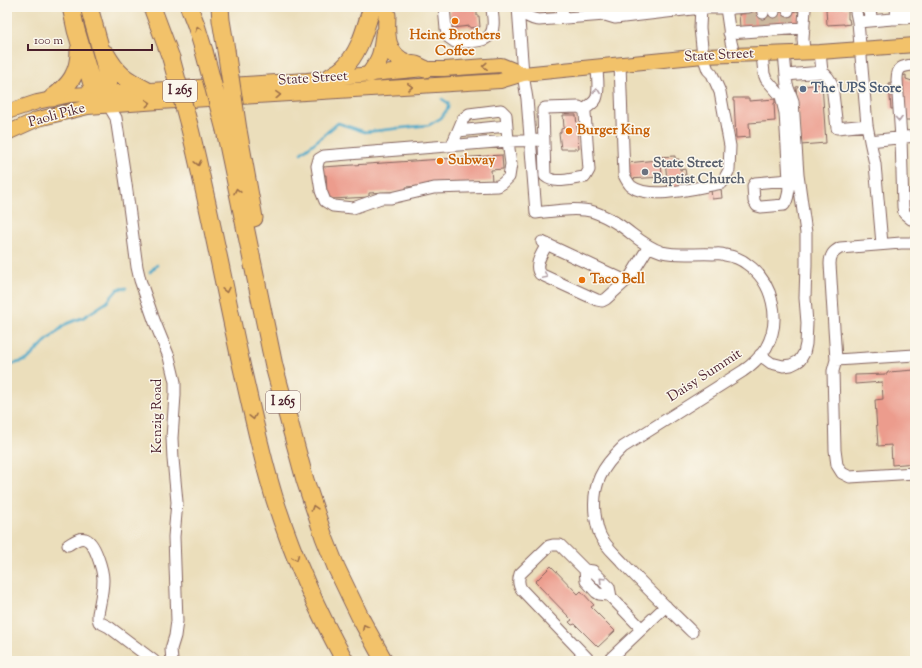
<svg xmlns="http://www.w3.org/2000/svg" width="922" height="668" viewBox="0 0 922 668" font-family="'Sorts Mill Goudy',serif">
<style>
.lines{fill:none;stroke-linecap:round;stroke-linejoin:round}
.stream{stroke:#4ba8c9;stroke-width:2.5}
.building{fill:#ec9c8d}
.minor-tunnel{stroke:#cbb89e;stroke-width:11;stroke-dasharray:11 5.5;stroke-linecap:butt}
.minor-casing{stroke:#82625d;stroke-width:13}
.major-casing{stroke:#82625d;stroke-width:16}
.highway-casing{stroke:#82625d;stroke-width:19}
.minor{stroke:#fff;stroke-width:11}
.major{stroke:#f2c26a;stroke-width:14}
.highway{stroke:#f2c26a;stroke-width:17}
.highway-bridge-casing{stroke:#82625d;stroke-width:19;stroke-linecap:butt}
.highway-bridge{stroke:#f2c26a;stroke-width:17}
.oneway{stroke:#9e704a}
.oneway2{stroke:#ae9aa0}
.food-dot{fill:#e8710a;stroke:#fbf7ec;stroke-width:1.5}
.service-dot{fill:#5c6f8a;stroke:#fbf7ec;stroke-width:1.5}
.worship-dot{fill:#6b7280;stroke:#fbf7ec;stroke-width:1.5}
.labels{text-anchor:middle;dominant-baseline:central;stroke-width:3;stroke-linejoin:round;paint-order:stroke}
.shield{fill:#fbf7ec;stroke:#7f6065;stroke-width:1}
.shield-label{font-size:13px;font-weight:bold;fill:#4a1f2b}
.food-label{font-size:14px;font-weight:bold;fill:#c56008;stroke:#fbf7ec;text-anchor:start}
.street-label{font-size:14px;fill:#4a1f2b;stroke:#fbf7ec}
.service-label{font-size:14px;font-weight:bold;fill:#4e5e75;stroke:#fbf7ec;text-anchor:start}
.worship-label{font-size:14px;font-weight:bold;fill:#5b616d;stroke:#fbf7ec;text-anchor:start}
</style>
<rect width="100%" height="100%" fill="#fbf7ec"/>
<filter id="ink" filterUnits="userSpaceOnUse"><feTurbulence type="fractalNoise" baseFrequency=".025" numOctaves="2"/><feDisplacementMap in="SourceGraphic" scale="8" xChannelSelector="R" yChannelSelector="G"/><feConvolveMatrix kernelMatrix="1 2 1 2 8 2 1 2 1" color-interpolation-filters="sRGB"/></filter>
<filter id="wash" filterUnits="userSpaceOnUse"><feTurbulence type="fractalNoise" baseFrequency=".012" numOctaves="4" result="noise"/><feDisplacementMap in="SourceGraphic" scale="16" xChannelSelector="R" yChannelSelector="G"/><feGaussianBlur stdDeviation="0.9" result="paint"/><feColorMatrix in="noise" values="0 0 0 0 0 0 0 0 0 0 0 0 0 0 0 0 0 1.4 0 .05"/><feComposite in="paint" operator="in"/></filter>
<g filter="url(#wash)">
<rect width="100%" height="100%" fill="#ebdebb"/>
<g class="lines">
<path class="stream" d="M 301,153 L 318,140 L 338,123 L 365,132 L 429,125 L 441,118 L 448,108 L 448,103 L 442,99
M 150,272 L 157,265
M 7,367 L 10,365 L 27,360 L 45,342 L 66,324 L 84,317 L 107,302 L 118,289 L 126,288"/>
</g>
<g id="blocks">
<path class="building" d="M 451,7 L 477,7 L 477,16 L 479,16 L 480,27 L 470,28 L 470,26 L 451,28 L 450,11 L 451,11 Z
M 536,7 L 555,7 L 555,11 L 536,12 Z
M 844,7 L 844,8 L 848,8 L 848,19 L 849,19 L 850,24 L 844,25 L 844,24 L 827,25 L 826,9 Z
M 798,11 L 800,23 L 740,27 L 739,14 Z
M 906,75 L 906,79 L 912,81 L 913,88 L 915,88 L 915,120 L 903,120 L 902,108 L 891,109 L 889,84 L 901,83 L 900,76 Z
M 822,84 L 826,143 L 801,145 L 796,87 Z
M 733,98 L 749,98 L 749,101 L 775,99 L 775,103 L 774,103 L 775,121 L 749,123 L 750,137 L 736,138 L 734,101 L 733,101 Z
M 563,115 L 576,115 L 579,149 L 561,149 L 559,133 L 561,132 L 561,129 L 564,128 Z
M 502,155 L 503,169 L 491,170 L 492,181 L 406,187 L 407,191 L 369,193 L 369,197 L 332,199 L 327,196 L 326,175 L 323,175 L 323,167 Z
M 675,156 L 675,159 L 679,159 L 680,170 L 685,169 L 686,175 L 680,175 L 682,188 L 668,190 L 665,160 L 661,160 L 662,177 L 629,179 L 627,163 L 657,160 L 657,157 Z
M 721,189 L 722,198 L 712,199 L 711,190 Z
M 915,192 L 915,212 L 908,212 L 907,193 Z
M 915,370 L 915,463 L 892,465 L 891,445 L 878,446 L 875,400 L 883,399 L 882,382 L 855,384 L 855,375 L 887,374 L 888,372 Z
M 551,566 L 578,594 L 581,591 L 594,605 L 591,607 L 615,631 L 598,647 L 575,624 L 572,625 L 569,622 L 572,620 L 535,582 Z"/>
</g>
</g>
<g filter="url(#ink)">
<use href="#blocks" fill-opacity="0" stroke="#82625d" stroke-width="1"/>
<g class="lines">
<path class="minor-tunnel" d="M 788,11 L 788,24
M 774,12 L 776,24
M 751,13 L 751,26
M 763,13 L 765,25"/>
<g class="minor-casing">
<path id="minor" d="M 444,7 L 446,29 L 448,37 L 455,42 C 469,41 492,45 493,26 C 494,20 492,13 492,7
M 518,7 L 523,74 L 527,99 L 536,213 C 554,211 577,207 594,212 C 603,215 612,220 621,226 C 634,235 646,247 662,252 C 678,256 696,253 713,254 C 717,254 721,253 725,255 C 732,256 741,259 747,264 C 773,282 782,320 766,348 C 760,357 752,365 743,371 L 623,447 C 602,467 592,484 595,514 C 596,521 597,528 600,535 C 605,546 615,554 623,563 C 645,587 669,609 692,632
M 562,7 L 563,18
M 762,7 L 763,13
M 774,7 L 774,12
M 787,7 L 788,11
M 803,7 L 805,9 L 803,39 L 804,52
M 855,7 L 858,22 L 867,125 L 870,141 L 915,136
M 870,7 L 871,21
M 896,7 L 897,19
M 906,7 L 907,18
M 726,8 L 731,42 L 734,54
M 518,11 C 525,15 532,20 539,20 L 605,15 L 615,18 L 701,8 L 733,8 L 749,7
M 858,22 L 915,17
M 729,33 L 804,28
M 820,52 L 822,72
M 784,53 L 786,75 L 822,72 C 827,75 830,79 832,85 L 837,128 L 867,125
M 762,54 L 764,74 L 766,79 L 781,96 L 785,113 L 789,180 C 789,189 789,198 784,205 L 761,207 L 757,206 L 754,201 L 753,186 L 755,183 L 789,180
M 620,64 L 624,175 C 626,179 628,183 631,186 C 650,201 699,187 722,183 L 729,170 L 730,146 L 720,92 L 712,74 L 708,70 L 703,56 L 700,28 L 701,7
M 915,65 C 903,66 897,66 897,80 L 901,138 L 903,207 L 904,213 L 911,219 L 915,219
M 109,106 L 116,118 L 126,184 L 137,267 L 140,280 L 154,320 L 169,357 L 175,382 L 175,395 L 172,438 L 173,459 L 176,491 L 177,502 L 174,537 L 177,621 L 175,636 L 171,649 L 172,661
M 579,107 L 584,110 L 585,113 L 589,170 L 585,177 C 573,178 555,185 545,176 L 543,110 L 545,108 Z
M 584,110 C 587,107 594,103 596,99 C 600,90 597,77 597,67
M 458,131 L 506,126
M 870,141 L 875,164 L 882,244
M 452,145 L 463,119 L 469,114 L 501,110 L 506,115 L 508,141 L 511,164 L 509,177 L 503,183 L 498,186 L 434,188 L 391,198 L 381,198 L 353,208 L 333,206 L 325,201 L 321,191 L 317,166 L 319,159 L 324,156 L 508,141 L 544,140
M 542,242 L 626,281 L 630,277 L 649,246
M 915,243 L 901,243 L 840,248 C 833,252 830,255 830,264 L 836,360 L 833,371 L 835,450 L 837,465 L 842,473 L 850,477 L 915,473
M 547,244 C 543,252 533,265 540,274 L 597,300 L 602,301 L 606,299 L 626,281
M 760,355 L 771,363 L 783,366 L 791,365 L 797,362 L 800,360 L 804,353 L 806,344 L 807,323 L 805,298 L 806,264 L 806,233 L 798,175 L 793,101 L 787,85 L 786,75
M 836,360 L 915,355
M 68,545 C 73,542 79,537 85,539 C 95,541 103,571 103,580 C 103,591 100,603 98,614 L 98,618 L 99,622 L 109,627 L 154,661
M 585,570 L 593,571 L 609,587 L 611,597
M 590,661 L 522,590 C 518,585 518,580 520,574 L 549,546 L 553,545 L 560,545 L 585,570 L 586,581 L 596,592 L 599,594 L 608,595 L 611,597 L 642,629
M 608,661 L 666,606"/>
</g>
<g class="major-casing">
<path id="major" d="M 7,112 L 37,102 L 71,95 L 307,80 L 425,69 L 444,69 L 501,65 L 523,74
M 7,133 L 38,119 L 88,107 L 159,102 L 500,81 L 523,74 L 703,56 L 820,52 L 915,45"/>
</g>
<g class="highway-casing">
<path id="highway" d="M 71,7 L 76,30 L 92,84 L 102,92 L 108,82 L 104,61 L 89,7
M 152,7 L 171,58
M 189,7 L 196,25 L 204,51
M 220,7 L 221,20 L 226,50
M 387,15 C 386,34 385,55 407,63 C 410,65 413,64 416,65 C 419,66 422,68 425,69
M 106,54 C 118,75 125,79 146,90
M 370,74 C 381,58 382,54 384,34
M 330,77 C 334,74 339,72 343,68 C 360,53 365,28 372,7
M 52,98 C 70,85 79,73 79,50
M 189,125 C 209,205 224,287 242,368 C 252,411 261,455 274,497 C 292,554 316,609 345,661
M 225,130 L 274,366 L 305,480 L 324,537 L 336,567 L 362,621 L 384,661
M 238,130 L 254,218"/>
</g>
<use href="#minor" class="minor"/>
<use href="#major" class="major"/>
<use href="#highway" class="highway"/>
<g class="highway-bridge-casing">
<path id="highway-bridge" d="M 226,50 L 238,130
M 204,51 L 225,130
M 171,58 L 189,125"/>
</g>
<use href="#highway-bridge" class="highway-bridge"/>
</g>
<defs><path id="oneway-chevron" d="M-2-3.5L2.5 0L-2 3.5" fill="none" stroke-width="1.6" stroke-linecap="round" stroke-linejoin="round"/></defs>
<g class="oneway">
<use href="#oneway-chevron" transform="translate(198 29) rotate(-107)"/>
<use href="#oneway-chevron" transform="translate(485 66) rotate(177)"/>
<use href="#oneway-chevron" transform="translate(410 87) rotate(-3)"/>
<use href="#oneway-chevron" transform="translate(278 95) rotate(-3)"/>
<use href="#oneway-chevron" transform="translate(148 103) rotate(-5)"/>
<use href="#oneway-chevron" transform="translate(198 163) rotate(78)"/>
<use href="#oneway-chevron" transform="translate(237 191) rotate(-102)"/>
<use href="#oneway-chevron" transform="translate(226 290) rotate(78)"/>
<use href="#oneway-chevron" transform="translate(253 417) rotate(78)"/>
<use href="#oneway-chevron" transform="translate(314 508) rotate(-108)"/>
<use href="#oneway-chevron" transform="translate(296 558) rotate(67)"/>
<use href="#oneway-chevron" transform="translate(365 627) rotate(-118)"/>
</g>
<g class="oneway2">
<use href="#oneway-chevron" transform="translate(597 91) rotate(-82)"/>
<use href="#oneway-chevron" transform="translate(899 119) rotate(86)"/>
<use href="#oneway-chevron" transform="translate(545 276) rotate(26)"/>
<use href="#oneway-chevron" transform="translate(602 580) rotate(-134)"/>
</g>
</g>
<g class="food-dot">
<circle cx="455" cy="21" r="4"/>
<circle cx="569" cy="131" r="4"/>
<circle cx="440" cy="161" r="4"/>
<circle cx="582" cy="280" r="4"/>
</g>
<circle class="service-dot" cx="803" cy="89" r="4"/>
<circle class="worship-dot" cx="645" cy="172" r="4"/>
<g class="labels">
<g class="shield">
<rect x="163" y="80" width="34" height="22" rx="3"/>
<rect x="266" y="391" width="34" height="22" rx="3"/>
</g>
<g class="shield-label">
<text x="180" y="91">I 265</text>
<text x="283" y="402">I 265</text>
</g>
<g class="food-label">
<text x="455" y="36" text-anchor="middle">Heine Brothers<tspan x="455" dy="16">Coffee</tspan></text>
<text x="577" y="131">Burger King</text>
<text x="448" y="161">Subway</text>
<text x="590" y="280">Taco Bell</text>
</g>
<g class="street-label">
<text transform="translate(719 56) rotate(-3)">State Street</text>
<text transform="translate(313 79) rotate(-4)">State Street</text>
<text transform="translate(57 116) rotate(-15)">Paoli Pike</text>
<text transform="translate(705 376) rotate(-33)">Daisy Summit</text>
<text transform="translate(158 416) rotate(-90)">Kenzig Road</text>
</g>
<g class="service-label">
<text x="811" y="89">The UPS Store</text>
</g>
<g class="worship-label">
<text x="653" y="164">State Street<tspan x="653" dy="16">Baptist Church</tspan></text>
</g>
</g>
<rect width="922" height="668" fill="none" stroke="#fbf7ec" stroke-width="24"/>
<path d="M28 44v6h124v-6" fill="none" stroke="#4a1f2b" stroke-width="2"/>
<text x="34" y="44" font-size="12" fill="#4a1f2b" stroke="#fbf7ec" stroke-width="3" paint-order="stroke">100 m</text>
</svg>
